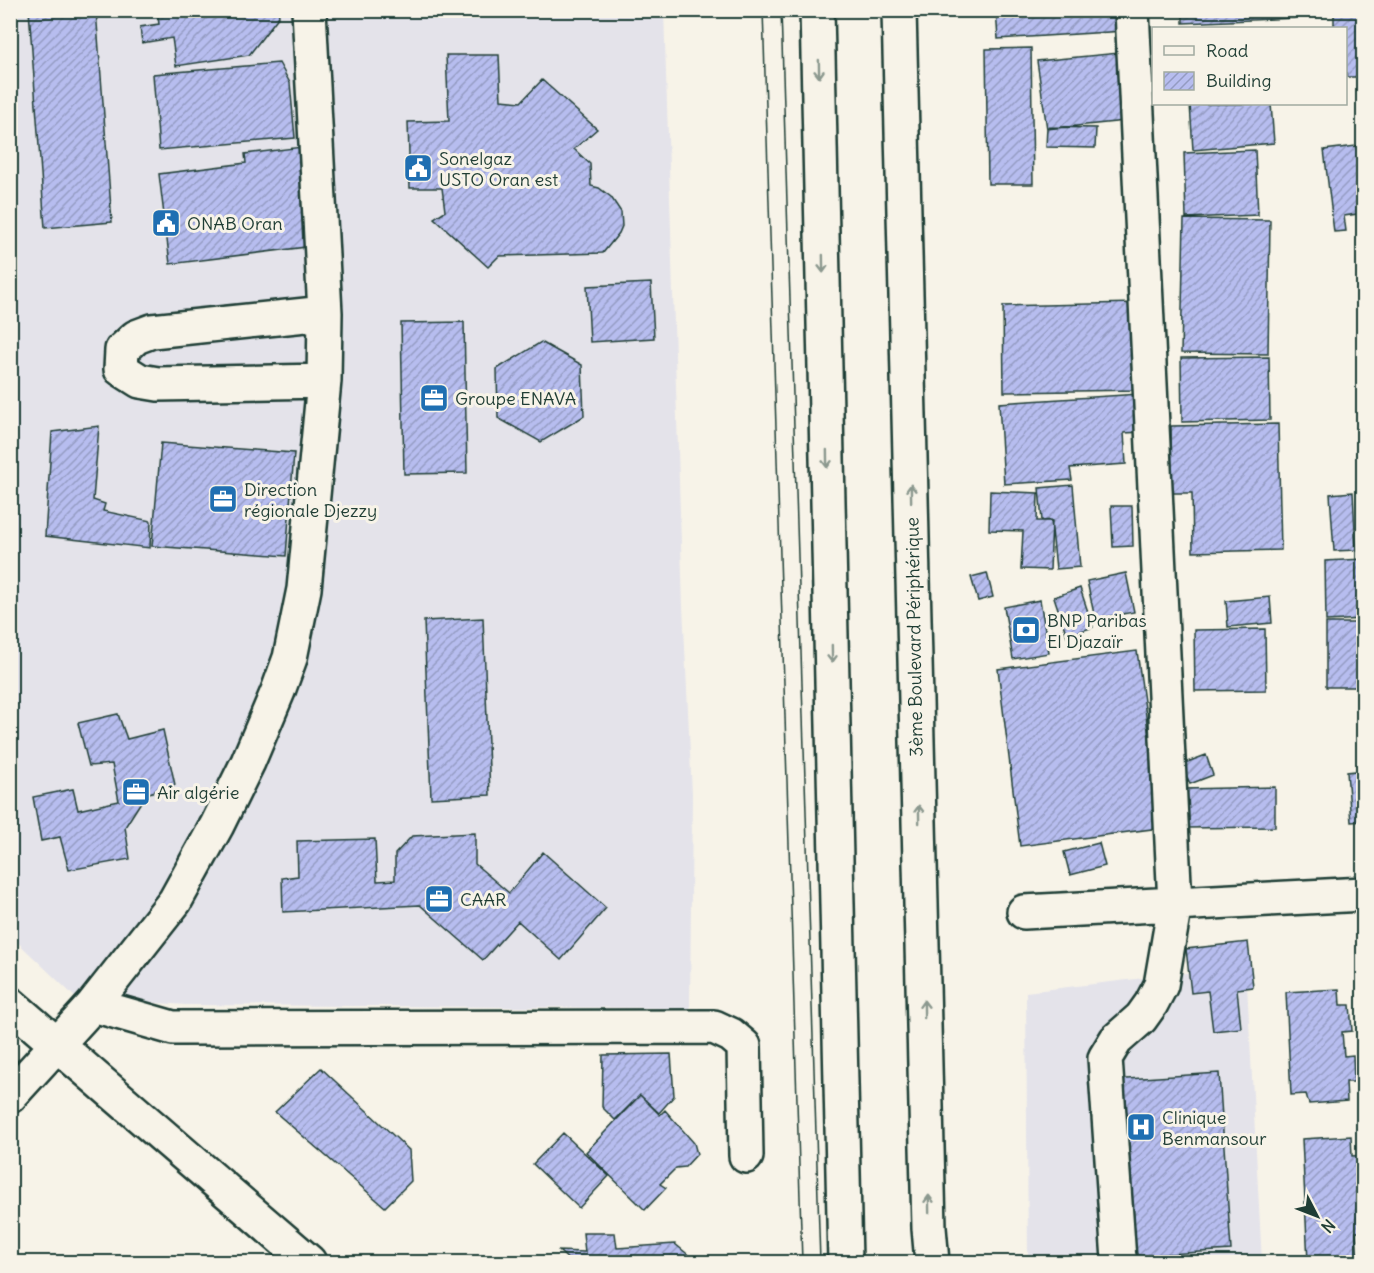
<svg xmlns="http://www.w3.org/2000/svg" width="1374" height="1273" viewBox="0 0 1374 1273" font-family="Delius,sans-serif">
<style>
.built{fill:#e4e3ea}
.building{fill:url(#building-hatch);stroke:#1f3d34;stroke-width:1.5}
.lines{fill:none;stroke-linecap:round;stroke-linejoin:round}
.minor-casing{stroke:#1f3d34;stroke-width:38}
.highway-casing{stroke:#1f3d34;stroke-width:38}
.minor{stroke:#f7f3e8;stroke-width:33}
.highway{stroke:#f7f3e8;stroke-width:33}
.tram{stroke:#1f3d34;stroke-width:1.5}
.oneway{stroke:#8b988e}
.labels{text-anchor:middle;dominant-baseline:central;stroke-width:6;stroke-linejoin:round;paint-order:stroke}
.poi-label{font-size:18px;fill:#1f3d34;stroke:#f7f3e8;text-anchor:start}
.street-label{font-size:18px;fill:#1f3d34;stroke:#f7f3e8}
</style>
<defs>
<pattern id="building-hatch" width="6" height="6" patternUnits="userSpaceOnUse" patternTransform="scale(1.5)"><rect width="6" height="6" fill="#b7bdef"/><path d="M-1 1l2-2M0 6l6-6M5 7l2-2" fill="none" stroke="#949bc2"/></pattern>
</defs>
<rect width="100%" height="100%" fill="#f7f3e8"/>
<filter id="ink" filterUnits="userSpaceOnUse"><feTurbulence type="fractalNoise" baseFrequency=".0167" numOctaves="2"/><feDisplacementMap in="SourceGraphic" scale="12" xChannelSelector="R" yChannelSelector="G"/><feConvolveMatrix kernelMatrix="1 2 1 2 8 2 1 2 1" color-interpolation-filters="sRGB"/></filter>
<g filter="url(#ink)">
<path class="built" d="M 10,11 L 664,11 L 683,606 L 692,794 L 690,1008 L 186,1005 L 75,997 L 11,936 Z
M 1246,966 L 1262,1262 L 1028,1262 L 1026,992 Z"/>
<path class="building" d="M 29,10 L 96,10 L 112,222 L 45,228 Z
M 157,10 L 278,10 L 279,16 L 249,55 L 176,66 L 172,38 L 142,43 L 140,27 L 159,24 Z
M 996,10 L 1139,10 L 1141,30 L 998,39 Z
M 1183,10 L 1294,10 L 1294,18 L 1183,23 Z
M 1334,10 L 1364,10 L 1364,77 L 1346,77 L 1346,28 L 1334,28 Z
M 1031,48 L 1033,184 L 988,184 L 986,49 Z
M 1119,53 L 1125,121 L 1047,129 L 1037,61 Z
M 446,55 L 499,55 L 501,100 L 521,102 L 542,80 L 597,129 L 574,149 L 590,164 L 591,186 L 599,188 L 611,197 L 621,212 L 622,226 L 619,233 L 603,253 L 499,256 L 488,267 L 434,218 L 445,211 L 442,188 L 410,188 L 408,122 L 449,121 Z
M 279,63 L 290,83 L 295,138 L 159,150 L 153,74 Z
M 1190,104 L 1271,104 L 1274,143 L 1193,150 Z
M 1047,127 L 1096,128 L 1095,148 L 1046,147 Z
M 1364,145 L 1364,213 L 1344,216 L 1346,231 L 1334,232 L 1324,150 Z
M 302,147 L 314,246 L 170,264 L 159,174 L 246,163 L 245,154 Z
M 1255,150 L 1258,215 L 1186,218 L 1184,153 Z
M 1184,219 L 1270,220 L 1268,354 L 1181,353 Z
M 651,283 L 654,338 L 590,342 L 587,286 Z
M 1137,303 L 1138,390 L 1004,392 L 1003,306 Z
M 464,322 L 467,473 L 404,474 L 401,323 Z
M 541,342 L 582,365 L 584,416 L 541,442 L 498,418 L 497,369 Z
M 1269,357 L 1270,420 L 1182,422 L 1181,358 Z
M 1140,394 L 1142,432 L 1124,433 L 1126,464 L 1070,468 L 1072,480 L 1004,484 L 999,403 Z
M 1278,424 L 1281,550 L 1193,552 L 1192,493 L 1172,493 L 1171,426 Z
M 99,426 L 93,500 L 105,504 L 103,511 L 151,521 L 150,548 L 45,536 L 52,432 Z
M 161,443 L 294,453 L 286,556 L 152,546 Z
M 1073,485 L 1080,567 L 1056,569 L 1051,520 L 1042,521 L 1039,488 Z
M 990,491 L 1038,493 L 1037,521 L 1052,521 L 1050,570 L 1021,569 L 1023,531 L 989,530 Z
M 1353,492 L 1356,550 L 1334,551 L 1330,494 Z
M 1111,506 L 1132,506 L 1133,546 L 1113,547 Z
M 1364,559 L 1364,619 L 1326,621 L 1325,561 Z
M 987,573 L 993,597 L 978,601 L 971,577 Z
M 1126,573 L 1134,612 L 1095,619 L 1087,581 Z
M 1080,588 L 1093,627 L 1067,636 L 1054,597 Z
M 1270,597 L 1272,623 L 1228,627 L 1226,601 Z
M 1040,600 L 1049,653 L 1013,659 L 1004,607 Z
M 483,618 L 490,795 L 431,798 L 424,621 Z
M 1326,623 L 1364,623 L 1364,687 L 1326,687 Z
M 1265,629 L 1266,690 L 1195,691 L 1194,630 Z
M 1137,651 L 1157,795 L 1167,827 L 1020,846 L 998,669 Z
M 118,714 L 127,739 L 163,730 L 175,785 L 146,794 L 125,827 L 130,859 L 69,870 L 60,837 L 41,841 L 33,797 L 73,789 L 78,810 L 119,801 L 112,764 L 89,766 L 78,723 Z
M 1206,755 L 1213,775 L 1190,784 L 1182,764 Z
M 1364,770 L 1364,821 L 1351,822 L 1347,772 Z
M 1275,787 L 1275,827 L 1185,828 L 1184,789 Z
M 475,833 L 475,864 L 509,893 L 543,852 L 606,908 L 561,960 L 518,921 L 483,960 L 420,905 L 283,912 L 282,878 L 298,876 L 297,841 L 375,839 L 377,881 L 395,880 L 395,854 L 412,836 Z
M 1099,843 L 1105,866 L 1070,875 L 1064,852 Z
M 1248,942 L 1253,987 L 1237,989 L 1241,1028 L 1213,1031 L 1208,991 L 1191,993 L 1186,949 Z
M 1339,989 L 1340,1005 L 1350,1005 L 1352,1031 L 1342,1032 L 1344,1056 L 1353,1055 L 1354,1082 L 1346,1082 L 1347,1101 L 1309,1104 L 1306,1094 L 1291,1095 L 1286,992 Z
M 671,1054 L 674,1096 L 659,1113 L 640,1095 L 615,1120 L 602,1107 L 603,1055 Z
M 321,1068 L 409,1150 L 411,1181 L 385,1207 L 275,1112 Z
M 1219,1073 L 1231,1250 L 1123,1257 L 1112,1080 Z
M 640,1095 L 660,1115 L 665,1110 L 694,1143 L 697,1154 L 685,1167 L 676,1168 L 660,1184 L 666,1188 L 645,1210 L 586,1152 Z
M 563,1133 L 609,1176 L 579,1208 L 533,1164 Z
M 1351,1136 L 1352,1156 L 1364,1155 L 1364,1232 L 1356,1232 L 1358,1262 L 1308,1262 L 1302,1139 Z
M 583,1233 L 615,1233 L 617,1248 L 675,1244 L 691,1257 L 691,1262 L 571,1262 L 559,1251 L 585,1252 Z"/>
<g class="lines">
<g class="minor-casing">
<path id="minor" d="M 324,381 L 158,384 L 140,381 L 121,369 L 122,350 L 136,337 L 152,331 L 325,313
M 1024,912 L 1364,894
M 10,1004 L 309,1262
M 93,1005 L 173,1028 L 714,1027 L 731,1035 L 744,1046 L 746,1156
M 10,1096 L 93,1005 L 175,901 L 217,825 L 248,762 L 278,691 L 290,658 L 304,589 L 324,381 L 325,313 L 309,10
M 1121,1262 L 1119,1260 L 1105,1058 L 1116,1040 L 1141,1018 L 1151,1004 L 1161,985 L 1175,904 L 1132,10"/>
</g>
<g class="highway-casing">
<path id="highway" d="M 817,10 L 845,1262
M 899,10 L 929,1228 L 932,1262"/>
</g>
<use href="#minor" class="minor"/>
<use href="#highway" class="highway"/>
<path class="tram" d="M 763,10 L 802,1262
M 781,10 L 820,1262"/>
</g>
<defs><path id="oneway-shaft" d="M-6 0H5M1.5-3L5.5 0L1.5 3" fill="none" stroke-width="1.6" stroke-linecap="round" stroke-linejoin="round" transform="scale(1.5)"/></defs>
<g class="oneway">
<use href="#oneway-shaft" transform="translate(819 69) rotate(89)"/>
<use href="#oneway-shaft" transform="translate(823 264) rotate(89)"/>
<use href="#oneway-shaft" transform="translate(827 459) rotate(89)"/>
<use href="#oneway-shaft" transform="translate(911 493) rotate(-91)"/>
<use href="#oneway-shaft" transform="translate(832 654) rotate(89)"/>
<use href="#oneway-shaft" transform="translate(919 814) rotate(-91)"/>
<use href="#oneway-shaft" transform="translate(924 1009) rotate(-91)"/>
<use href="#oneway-shaft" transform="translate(929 1204) rotate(-91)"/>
</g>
</g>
<defs>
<g id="civic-square" transform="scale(1.5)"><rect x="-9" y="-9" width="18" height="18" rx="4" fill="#1f6fb2" stroke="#f7f3e8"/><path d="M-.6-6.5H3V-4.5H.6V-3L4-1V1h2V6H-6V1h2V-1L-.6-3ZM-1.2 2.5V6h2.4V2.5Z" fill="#fff"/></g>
<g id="office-square" transform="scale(1.5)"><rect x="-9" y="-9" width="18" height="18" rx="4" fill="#1f6fb2" stroke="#f7f3e8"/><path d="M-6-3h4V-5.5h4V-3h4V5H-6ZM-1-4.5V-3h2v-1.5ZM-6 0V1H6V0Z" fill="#fff"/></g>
<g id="bank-square" transform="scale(1.5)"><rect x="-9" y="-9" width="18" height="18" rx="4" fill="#1f6fb2" stroke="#f7f3e8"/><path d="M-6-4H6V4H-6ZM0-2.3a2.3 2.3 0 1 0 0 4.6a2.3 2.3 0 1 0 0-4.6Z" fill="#fff"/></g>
<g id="hospital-square" transform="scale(1.5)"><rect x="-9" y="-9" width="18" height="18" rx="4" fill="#1f6fb2" stroke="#f7f3e8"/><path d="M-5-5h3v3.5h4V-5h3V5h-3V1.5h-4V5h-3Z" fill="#fff"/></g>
</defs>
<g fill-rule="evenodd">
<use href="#civic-square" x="418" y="168"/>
<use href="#civic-square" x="166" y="223"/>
<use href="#office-square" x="434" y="398"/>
<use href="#office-square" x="223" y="499"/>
<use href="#bank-square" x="1026" y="630"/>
<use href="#office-square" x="136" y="792"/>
<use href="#office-square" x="439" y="899"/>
<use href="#hospital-square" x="1141" y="1127"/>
</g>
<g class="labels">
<g class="poi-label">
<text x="439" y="158">Sonelgaz<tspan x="439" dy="21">USTO Oran est</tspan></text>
<text x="187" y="223">ONAB Oran</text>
<text x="455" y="398">Groupe ENAVA</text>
<text x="244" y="489">Direction<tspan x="244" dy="21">régionale Djezzy</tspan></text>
<text x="1047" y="620">BNP Paribas<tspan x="1047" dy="21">El Djazaïr</tspan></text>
<text x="157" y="792">Air algérie</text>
<text x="460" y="899">CAAR</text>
<text x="1162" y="1117">Clinique<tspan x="1162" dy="21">Benmansour</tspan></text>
</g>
<g class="street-label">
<text transform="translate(914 637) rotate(-91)">3ème Boulevard Périphérique</text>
</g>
</g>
<rect width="1374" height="1273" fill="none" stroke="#f7f3e8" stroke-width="36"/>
<rect x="18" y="18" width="1338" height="1237" fill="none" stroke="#1f3d34" stroke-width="2" filter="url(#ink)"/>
<rect x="1152" y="27" width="195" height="78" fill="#f7f3e8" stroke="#a1aaa0" stroke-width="1.5"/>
<rect x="1164" y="46" width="30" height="9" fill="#f7f3e8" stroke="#a1aaa0" stroke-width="1.5"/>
<text x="1206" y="57" font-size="18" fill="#1f3d34">Road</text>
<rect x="1164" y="72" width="30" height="18" fill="url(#building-hatch)" stroke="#a1aaa0" stroke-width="1.5"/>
<text x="1206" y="87" font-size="18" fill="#1f3d34">Building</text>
<g transform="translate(1317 1216) rotate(132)" stroke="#f7f3e8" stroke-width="4.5" paint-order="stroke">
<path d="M0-4.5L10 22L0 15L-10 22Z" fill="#1f3d34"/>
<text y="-9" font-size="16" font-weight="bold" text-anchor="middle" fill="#1f3d34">N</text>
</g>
</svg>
